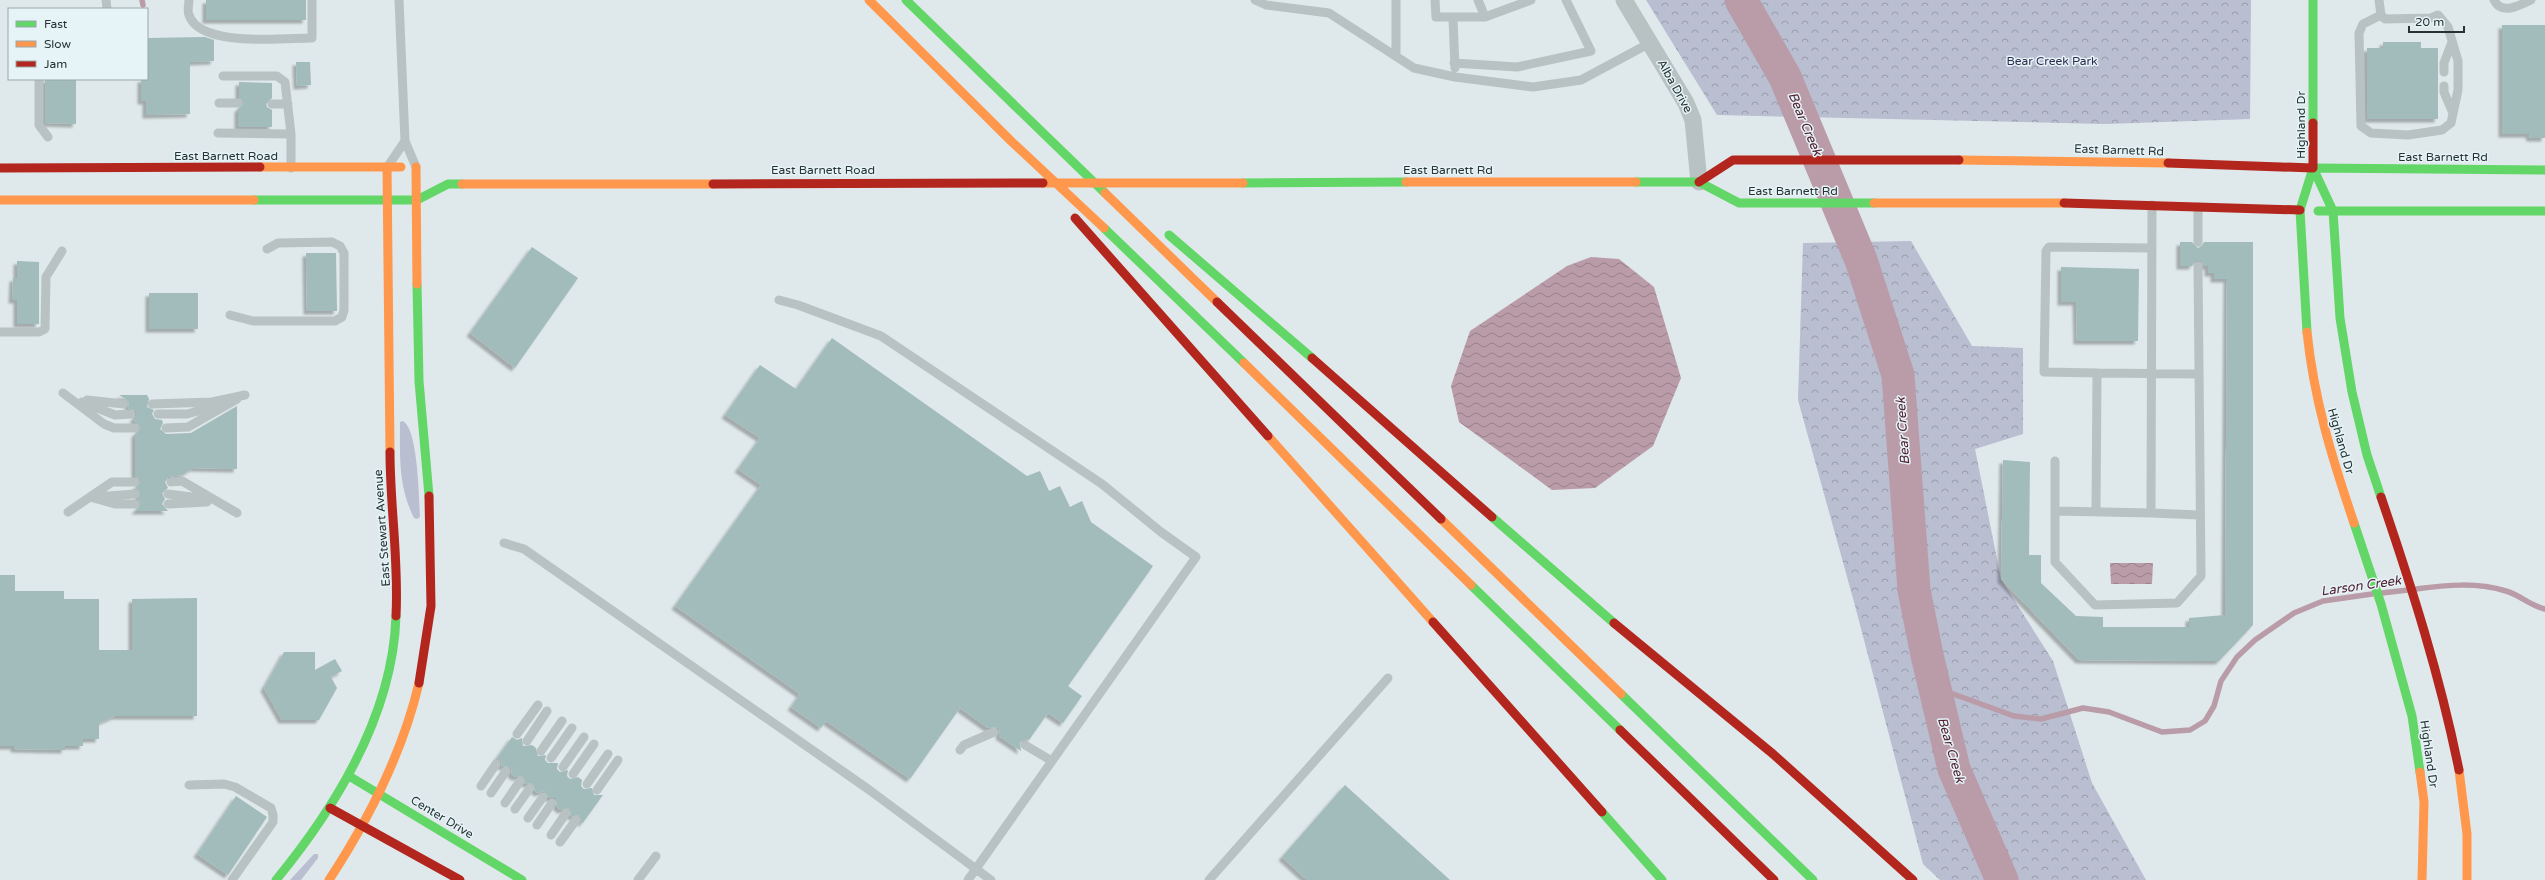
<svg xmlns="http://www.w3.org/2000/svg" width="2545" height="880" viewBox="0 0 2545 880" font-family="'Varela Round',sans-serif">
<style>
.grass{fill:#babed1}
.forest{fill:url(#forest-crowns)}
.water{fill:url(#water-waves)}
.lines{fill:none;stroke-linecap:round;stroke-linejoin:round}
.stream{stroke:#ba9ca8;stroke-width:5.5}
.river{stroke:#ba9ca8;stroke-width:33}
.building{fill:#a1bcba;filter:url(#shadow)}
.lane{stroke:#b8c2c3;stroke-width:9}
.street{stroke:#b8c2c3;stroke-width:17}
.fast{stroke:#63d668;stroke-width:9}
.slow{stroke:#ff974d;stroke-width:9}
.jam{stroke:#b3261e;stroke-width:9}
.labels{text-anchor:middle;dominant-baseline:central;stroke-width:3;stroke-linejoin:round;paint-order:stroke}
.park-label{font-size:12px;fill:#2c2d50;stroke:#e6f4f8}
.street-label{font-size:12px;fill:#273333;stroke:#e6f4f8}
.water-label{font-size:13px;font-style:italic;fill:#52202f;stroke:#e6f4f8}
</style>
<defs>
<pattern id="forest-crowns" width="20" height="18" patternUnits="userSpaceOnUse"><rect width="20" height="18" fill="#babed1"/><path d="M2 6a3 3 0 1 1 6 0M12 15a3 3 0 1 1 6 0" fill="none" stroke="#979baa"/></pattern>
<pattern id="water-waves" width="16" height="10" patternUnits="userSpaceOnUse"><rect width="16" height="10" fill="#ba9ca8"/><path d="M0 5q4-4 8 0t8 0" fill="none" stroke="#978089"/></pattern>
<filter id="shadow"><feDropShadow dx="-3.5" dy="3.5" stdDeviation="1" flood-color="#0004"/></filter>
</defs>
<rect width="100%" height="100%" fill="#dfe8ea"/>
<path class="grass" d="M 403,421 C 418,429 419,499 420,517 L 417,519 L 414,518 C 398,486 400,457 400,422 Z
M 314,854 L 318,854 L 318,858 L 301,880 L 290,880 Z"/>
<path class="forest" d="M 1646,0 L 2251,0 L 2250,119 L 2105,124 L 1717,115 Z
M 1911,241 L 1972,346 L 2023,348 L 2023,434 L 1975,449 L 2001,579 L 2053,661 L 2092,783 L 2146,880 L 1940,880 L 1923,864 L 1854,602 L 1798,400 L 1803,243 Z"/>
<path class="water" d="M 1591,257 L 1619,259 L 1654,287 L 1681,378 L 1653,446 L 1595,488 L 1552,490 L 1459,422 L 1451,386 L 1470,331 L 1567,266 Z
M 2110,563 L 2153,563 L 2152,584 L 2111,584 Z"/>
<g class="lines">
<path class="stream" d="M 142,0 L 143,5
M 2416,589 C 2446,585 2477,582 2506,591 C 2520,595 2531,606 2545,609
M 2382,593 L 2408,590
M 1934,687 L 2014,716 L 2041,719 L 2083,708 L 2109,712 L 2162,732 L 2190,730 L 2205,721 L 2214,706 L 2221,681 L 2237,657 L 2255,640 L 2294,613 L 2323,601 L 2372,594"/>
<path class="river" d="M 1741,0 L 1785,77 L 1861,260 L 1898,375 L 1914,590 L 1927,655 L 1954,769 L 2002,880"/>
</g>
<path class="building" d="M 206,0 L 306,0 L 306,20 L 206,20 Z
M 2502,25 L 2545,25 L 2545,138 L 2530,138 L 2529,134 L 2502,134 Z
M 205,37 L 214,40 L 214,61 L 190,62 L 190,114 L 146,115 L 146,101 L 141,101 L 141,79 L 147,79 L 147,38 Z
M 2383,42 L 2421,42 L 2421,48 L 2438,48 L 2438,119 L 2367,119 L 2367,48 L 2383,48 Z
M 296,62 L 310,62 L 311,85 L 297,86 Z
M 45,79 L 76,79 L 76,124 L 45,123 Z
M 239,82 L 272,83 L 272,98 L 266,104 L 267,107 L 272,110 L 272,127 L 238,127 L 238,109 L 244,103 L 239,97 Z
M 2180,242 L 2192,242 L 2198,248 L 2201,247 L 2204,242 L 2253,242 L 2253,625 L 2219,661 L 2079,660 L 2001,579 L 2003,460 L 2030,462 L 2029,555 L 2041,555 L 2041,583 L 2076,616 L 2103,617 L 2103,627 L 2189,627 L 2189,618 L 2225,615 L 2227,279 L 2214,279 L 2214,273 L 2208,273 L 2208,266 L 2204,266 L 2201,261 L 2195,261 L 2192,266 L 2180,266 Z
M 532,247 L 578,278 L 515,368 L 470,333 Z
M 306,253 L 336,253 L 337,311 L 307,311 Z
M 17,261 L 39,262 L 39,324 L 17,324 L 17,300 L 12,300 L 13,278 L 17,278 Z
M 2061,267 L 2139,269 L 2138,341 L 2077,341 L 2076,302 L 2061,302 Z
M 149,293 L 198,293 L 198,329 L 149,329 Z
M 832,338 L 1027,476 L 1040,471 L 1049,491 L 1060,486 L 1070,507 L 1082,501 L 1091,522 L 1153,566 L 1068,686 L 1082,696 L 1063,723 L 1048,713 L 1029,740 L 1025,739 L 1020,742 L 1021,751 L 999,736 L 1000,730 L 997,727 L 988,728 L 960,708 L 910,779 L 826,721 L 821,728 L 791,707 L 800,694 L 675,606 L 761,485 L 738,469 L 760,438 L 725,415 L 760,365 L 796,389 Z
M 119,395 L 147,395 L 149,399 L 147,407 L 154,410 L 152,414 L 155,419 L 162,420 L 163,423 L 160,429 L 166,434 L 191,433 L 237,406 L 237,469 L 193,468 L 182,475 L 168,477 L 165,482 L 168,488 L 162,493 L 165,499 L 162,504 L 168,511 L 135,511 L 141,504 L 138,499 L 140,491 L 135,488 L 141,482 L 140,479 L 135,476 L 135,434 L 141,428 L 133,419 L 136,416 L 136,411 L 128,408 L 129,401 Z
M 0,575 L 15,575 L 15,591 L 64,591 L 64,599 L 99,599 L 99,650 L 132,650 L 132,599 L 197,598 L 197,716 L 115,716 L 99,723 L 99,739 L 83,739 L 83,746 L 65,746 L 65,750 L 14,749 L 14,746 L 0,746 Z
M 284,652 L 315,652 L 315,670 L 335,659 L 342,671 L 331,677 L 337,688 L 319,720 L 282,720 L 264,688 Z
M 512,737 L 517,740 L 522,738 L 523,746 L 532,745 L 536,748 L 538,756 L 546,755 L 545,760 L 548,763 L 558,763 L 557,769 L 560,772 L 568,770 L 567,776 L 570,779 L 578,777 L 582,780 L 581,786 L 584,789 L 592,788 L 594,795 L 603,795 L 582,824 L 579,815 L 571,817 L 570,808 L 561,810 L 557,807 L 556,798 L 549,798 L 544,791 L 538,793 L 535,791 L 533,783 L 525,784 L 524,776 L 515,777 L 511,774 L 512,769 L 509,766 L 501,767 L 502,762 L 497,758 Z
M 1345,785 L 1450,880 L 1307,880 L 1282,857 Z
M 236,796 L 267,817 L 228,875 L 197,854 Z"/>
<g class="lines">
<path class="lane" d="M 106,0 L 107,9
M 189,0 C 189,4 187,11 189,15 C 200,48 284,38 312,38 L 312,0
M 399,0 L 405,141 L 416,167
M 1255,0 L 1266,5 L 1329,13 L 1414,68 L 1455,77 L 1533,87 L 1581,80 L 1650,43
M 1396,0 L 1396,55
M 1435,0 L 1436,17 L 1485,17 L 1531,0
M 1478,0 L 1485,17
M 2379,0 L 2381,15 L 2385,19 L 2431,18 L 2438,15 L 2448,27 L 2458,61 L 2458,90 L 2451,123 L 2442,130 L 2408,135 L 2371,133 L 2361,126 L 2359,33 L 2363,24 L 2381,15
M 2494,0 C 2502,16 2520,5 2531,0
M 1453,18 L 1455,68
M 1454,63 L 1517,67 L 1591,51 L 1566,0
M 2444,72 L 2444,63 L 2452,42
M 223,76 L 277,76 L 285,82 L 291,134 L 291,168
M 39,79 L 39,125 L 48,137
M 2444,86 L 2444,92 L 2452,111
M 219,103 L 238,103
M 272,104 L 288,104
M 218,133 L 291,134
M 388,166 L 405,141
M 2152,205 L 2151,513 L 2055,511 L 2055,562 L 2095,605 L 2177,603 L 2201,576 L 2198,266
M 2198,242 L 2198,207
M 779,300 L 798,305 L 881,336 L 1102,484 L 1161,532 L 1196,557 L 968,880
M 230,315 L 253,321 L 335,321 L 342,317 L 344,310 L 344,253 L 340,246 L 332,242 L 278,243 L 267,249
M 0,332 L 39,332 L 45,329 L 46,277 L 62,251
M 2097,373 L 2044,372 L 2046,251 L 2049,247 L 2152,248
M 63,393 L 104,424 L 114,428 L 135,428
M 87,400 L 124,404
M 82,402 L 115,415 L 131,414
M 152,404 L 212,402 L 245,395
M 158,414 L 187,414 L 220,405
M 166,428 L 188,427 L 237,399
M 171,482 L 182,481 L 237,513
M 168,494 L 208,499
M 90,497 L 115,504 L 135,504
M 94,497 L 135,494
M 168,504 L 207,502
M 2055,511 L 2055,461
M 68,512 L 112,482 L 135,482
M 2096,512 L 2097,373 L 2199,374
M 2151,513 L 2200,515
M 504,543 L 524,549 L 868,789 L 991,880
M 517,734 L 538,705
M 527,741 L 547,711
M 1025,745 L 1052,761
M 960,750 L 964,745 L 994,732
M 541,751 L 562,721
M 551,758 L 572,728
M 563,767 L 584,737
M 573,774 L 594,744
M 587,784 L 608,754
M 189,785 L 224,784 L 235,787 L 271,808 L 273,815 L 273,822 L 232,880
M 481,786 L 496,764
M 597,790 L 618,760
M 491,793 L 506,771
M 505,803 L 520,781
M 515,809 L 530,788
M 528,818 L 543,797
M 537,825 L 552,803
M 551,835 L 566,813
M 560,842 L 576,820
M 638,880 L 656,856
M 1209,880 L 1388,678"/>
<path class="street" d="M 1624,0 L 1686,103 L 1693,120 L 1699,182"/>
<path class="fast" d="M 906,0 L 1105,193
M 2313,0 L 2313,123
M 2313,168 L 2333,211 L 2340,318 L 2352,392 L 2367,455 L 2381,497
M 2313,168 L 2545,170
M 1636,182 L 1699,182 L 1739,203 L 1874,203
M 1243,183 L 1406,182
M 254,200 L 417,200 L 448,184 L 462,184
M 2318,211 L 2545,211
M 1104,228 L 1244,363
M 1169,235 L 1312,358
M 417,284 L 419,381 L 429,496
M 2307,332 L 2300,210 L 2313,168
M 1492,517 L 1614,623
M 2354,523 L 2381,604 L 2412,716 L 2420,772
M 1471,585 L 1620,730
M 1621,694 L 1813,880
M 349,776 L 522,880
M 1602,812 L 1662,880
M 276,880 C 336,807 393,714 396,616"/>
<path class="slow" d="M 869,0 L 1011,141 L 1104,228
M 1959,160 L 2168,163
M 260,167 L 401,167
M 387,167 L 390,452
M 416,167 L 417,284
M 1406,182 L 1636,182
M 1043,183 L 1243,183
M 462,184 L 713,184
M 1105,193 L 1217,302
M 0,200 L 254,200
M 1874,203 L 2064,203
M 2307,332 C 2314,400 2332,458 2354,523
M 1244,363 L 1471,585
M 1268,436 L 1433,622
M 1441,519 L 1621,694
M 2459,770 L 2467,834 L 2467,880
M 2420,772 L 2424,802 L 2422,880
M 329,880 C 369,819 402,755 419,683"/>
<path class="jam" d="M 2168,163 L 2313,168 L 2313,123
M 0,168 L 260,167
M 1699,182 L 1733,160 L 1959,160
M 713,184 L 1043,183
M 2064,203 L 2300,210
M 1075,218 L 1268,436
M 1217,302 L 1441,519
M 1312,358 L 1492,517
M 390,452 C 390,507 399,561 396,616
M 2381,497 C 2412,588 2440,676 2459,770
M 1433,622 L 1602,812
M 1614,623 L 1773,754 L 1913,880
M 419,683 L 431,606 L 429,496
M 1620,730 L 1774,880
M 330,808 L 460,880"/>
</g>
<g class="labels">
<g class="park-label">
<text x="2052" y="61">Bear Creek Park</text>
</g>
<g class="street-label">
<text transform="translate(1675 86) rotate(61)">Alba Drive</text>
<text transform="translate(2301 125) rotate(-90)">Highland Dr</text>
<text transform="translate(2119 150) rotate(2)">East Barnett Rd</text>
<text x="226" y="156">East Barnett Road</text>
<text x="2443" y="157">East Barnett Rd</text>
<text x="823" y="170">East Barnett Road</text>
<text x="1448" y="170">East Barnett Rd</text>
<text x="1793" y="191">East Barnett Rd</text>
<text transform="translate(2341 441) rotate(74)">Highland Dr</text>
<text transform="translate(382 528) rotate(-94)">East Stewart Avenue</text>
<text transform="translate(2429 754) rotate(82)">Highland Dr</text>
<text transform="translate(442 817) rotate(31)">Center Drive</text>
</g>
<g class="water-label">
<text transform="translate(1805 124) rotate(67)">Bear Creek</text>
<text transform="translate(1903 431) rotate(-94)">Bear Creek</text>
<text transform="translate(2361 586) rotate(-8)">Larson Creek</text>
<text transform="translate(1951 750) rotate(74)">Bear Creek</text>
</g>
</g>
<rect x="8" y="8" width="140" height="72" fill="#e6f4f8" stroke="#9aa7a9"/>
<rect x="16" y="21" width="20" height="6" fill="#63d668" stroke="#9aa7a9"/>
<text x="44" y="28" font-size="12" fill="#273333">Fast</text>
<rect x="16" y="41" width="20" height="6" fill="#ff974d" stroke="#9aa7a9"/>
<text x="44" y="48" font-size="12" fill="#273333">Slow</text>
<rect x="16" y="61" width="20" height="6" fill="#b3261e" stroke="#9aa7a9"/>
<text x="44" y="68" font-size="12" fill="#273333">Jam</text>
<path d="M2409 26v6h55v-6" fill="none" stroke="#273333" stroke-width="2"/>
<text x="2415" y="26" font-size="12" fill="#273333" stroke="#e6f4f8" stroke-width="3" paint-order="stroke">20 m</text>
</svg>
